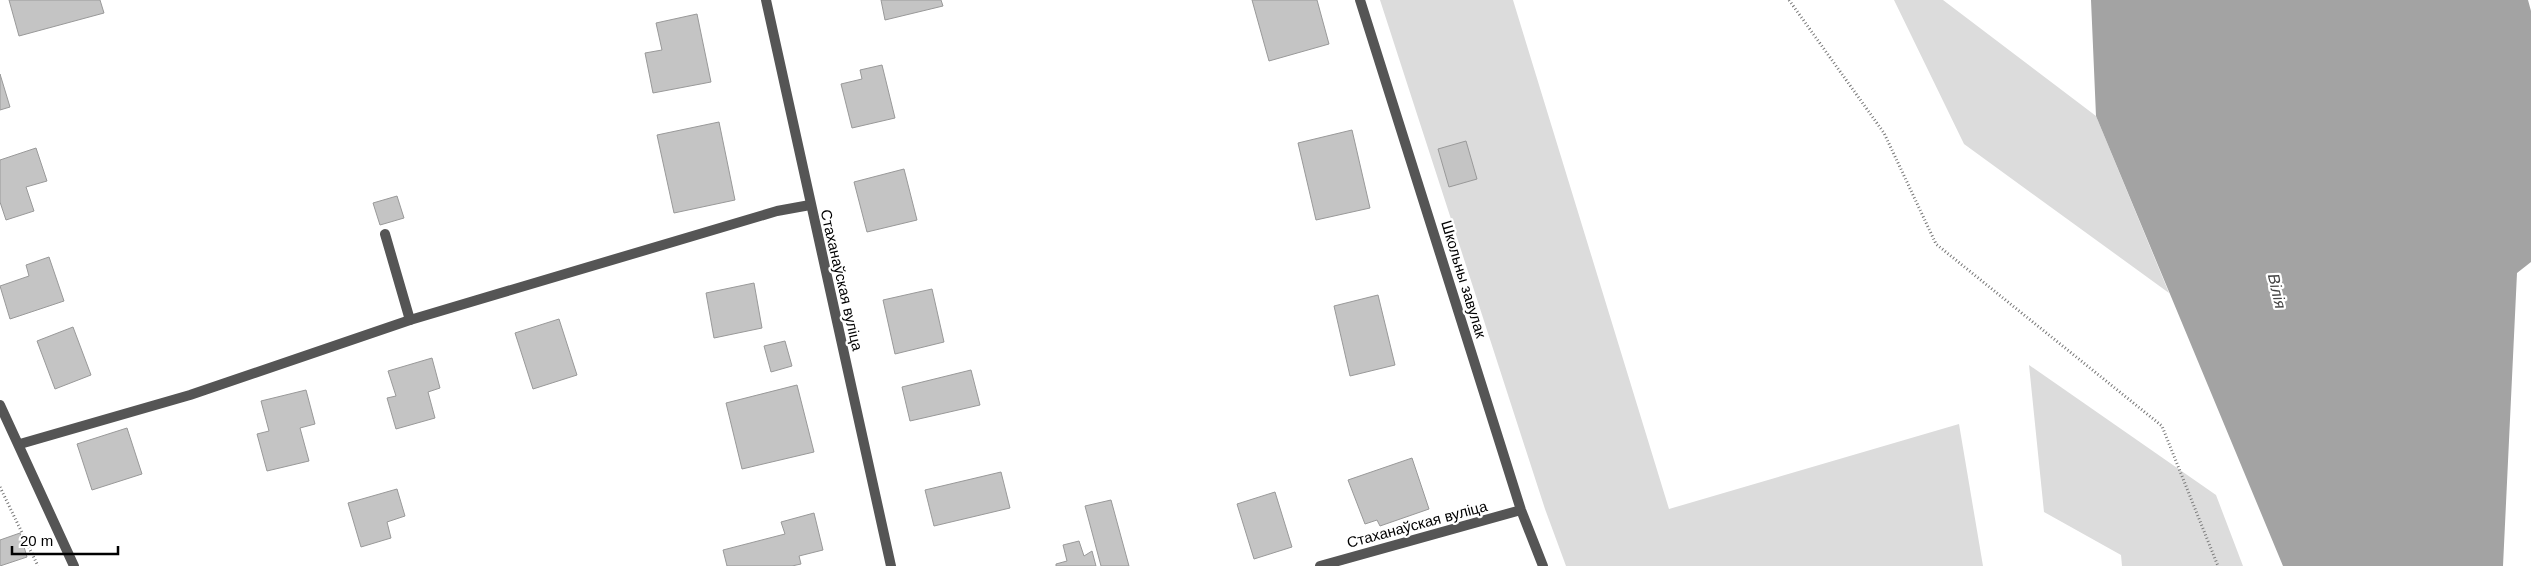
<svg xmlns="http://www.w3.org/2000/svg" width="2531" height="566" viewBox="0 0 2531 566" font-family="Arial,sans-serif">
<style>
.green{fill:#dcdcdc}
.water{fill:#a3a3a3}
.building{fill:#c4c4c4;stroke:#999}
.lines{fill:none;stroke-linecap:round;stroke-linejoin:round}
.path{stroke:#777;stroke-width:3;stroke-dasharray:1 2.5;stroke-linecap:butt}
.service{stroke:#555;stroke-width:10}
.minor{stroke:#555;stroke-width:10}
.tertiary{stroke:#555;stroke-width:10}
.labels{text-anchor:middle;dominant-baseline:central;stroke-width:4.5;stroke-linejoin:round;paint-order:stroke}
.street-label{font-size:15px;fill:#000;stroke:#fff}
.water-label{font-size:16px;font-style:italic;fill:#444;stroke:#fff}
</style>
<rect width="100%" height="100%" fill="#fff"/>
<path class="green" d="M 1380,0 L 1513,0 L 1669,509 L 1959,424 L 1983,566 L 1566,566 L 1545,509 Z
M 1894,0 L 1943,0 L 2096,116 L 2169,293 L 1964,144 Z
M 2029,365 L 2216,495 L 2243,566 L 2122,566 L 2121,555 L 2044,512 Z"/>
<path class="water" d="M 2091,0 L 2528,0 L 2531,11 L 2531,262 L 2517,273 L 2503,566 L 2283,566 L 2096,116 Z"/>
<path class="building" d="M 9,0 L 100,0 L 104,13 L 19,36 Z
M 881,0 L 941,0 L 943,6 L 885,20 Z
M 1252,0 L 1317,0 L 1329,44 L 1269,61 Z
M 697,14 L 711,82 L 653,93 L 645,53 L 662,50 L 656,23 Z
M 882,65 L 895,118 L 852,128 L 841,84 L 862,79 L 860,70 Z
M 0,74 L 10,107 L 0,110 Z
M 719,122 L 735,200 L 674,213 L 657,135 Z
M 1352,130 L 1370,208 L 1316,220 L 1298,143 Z
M 1466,141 L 1477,179 L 1449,187 L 1438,149 Z
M 36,148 L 47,181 L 26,187 L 34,211 L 6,220 L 0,202 L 0,160 Z
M 904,169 L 917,220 L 867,232 L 854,182 Z
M 397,196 L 404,218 L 380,225 L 373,203 Z
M 49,257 L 64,301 L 10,319 L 0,286 L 29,276 L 26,265 Z
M 754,283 L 762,328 L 714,338 L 706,293 Z
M 932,289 L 944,342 L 895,354 L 883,300 Z
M 1378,295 L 1395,365 L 1350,376 L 1334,306 Z
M 559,319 L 577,375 L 533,389 L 515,333 Z
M 73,327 L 91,375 L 55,389 L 37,341 Z
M 785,341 L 792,366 L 771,372 L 764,346 Z
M 432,358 L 440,388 L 428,392 L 435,418 L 396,429 L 387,398 L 396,396 L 388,371 Z
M 971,370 L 980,405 L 910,421 L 902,387 Z
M 797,385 L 814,452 L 742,469 L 726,403 Z
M 306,390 L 315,424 L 300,428 L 309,461 L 267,471 L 257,434 L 269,431 L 261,401 Z
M 127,428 L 142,474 L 92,490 L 77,444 Z
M 1412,458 L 1429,509 L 1380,526 L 1377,520 L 1365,524 L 1348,480 Z
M 1001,472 L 1010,508 L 934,526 L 925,490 Z
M 397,489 L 405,516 L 387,522 L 391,538 L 361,547 L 348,503 Z
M 1275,492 L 1292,547 L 1254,559 L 1237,504 Z
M 1111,500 L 1129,566 L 1101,566 L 1085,506 Z
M 814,513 L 823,550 L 799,556 L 801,564 L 792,566 L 727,566 L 723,550 L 785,534 L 781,522 Z
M 20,533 L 27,557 L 0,566 L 0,540 Z
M 1079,541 L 1084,556 L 1092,551 L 1096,566 L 1056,566 L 1056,564 L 1067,561 L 1063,545 Z"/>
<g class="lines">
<path class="path" d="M 1789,0 L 1884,133 L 1936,244 L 2162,426 L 2218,566
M 0,487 L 38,566"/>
<path class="service" d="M 385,234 L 410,320"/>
<path class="minor" d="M 1360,0 L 1521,510 L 1543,566
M 0,405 L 74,566
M 20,444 L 190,395 L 410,320 L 777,211 L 810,205
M 1320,566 L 1521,510"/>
<path class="tertiary" d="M 766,0 L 891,566"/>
</g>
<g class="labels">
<g class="street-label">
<text transform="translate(1464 279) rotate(73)">Школьны завулак</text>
<text transform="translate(842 280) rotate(77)">Стаханаўская вуліца</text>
<text transform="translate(1417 524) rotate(-15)">Стаханаўская вуліца</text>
</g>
<g class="water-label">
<text transform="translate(2277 291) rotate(77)">Вілія</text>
</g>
</g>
<path d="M12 546v8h106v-8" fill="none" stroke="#000000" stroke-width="2.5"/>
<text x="20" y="546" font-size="15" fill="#000000" stroke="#ffffff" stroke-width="4" paint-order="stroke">20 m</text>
</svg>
